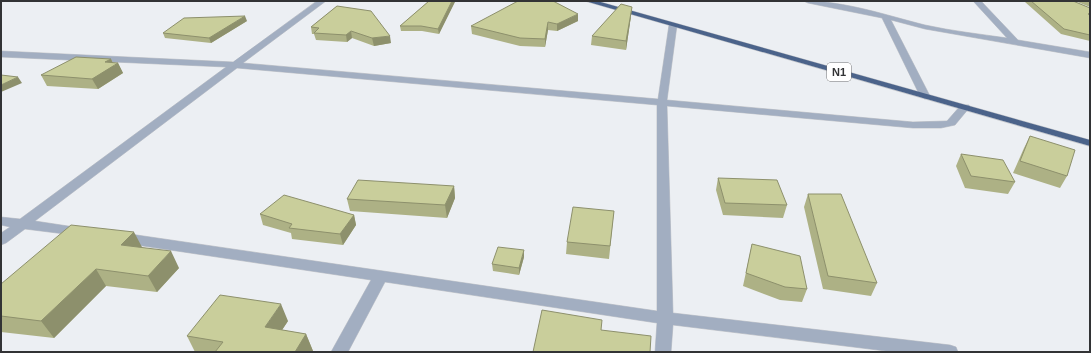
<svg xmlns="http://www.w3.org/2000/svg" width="1091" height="353" viewBox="0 0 1091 353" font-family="Helvetica,sans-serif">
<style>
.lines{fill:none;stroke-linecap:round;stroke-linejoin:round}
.minor-casing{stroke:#c7c9cd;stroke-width:1}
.highway-casing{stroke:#c7c9cd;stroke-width:1}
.minor{fill:#a2aec1;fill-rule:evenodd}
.highway{fill:#4b638a;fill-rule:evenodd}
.wall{fill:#adb185}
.shaded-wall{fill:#8d906c}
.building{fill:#c9ce9b;stroke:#8d906c}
.labels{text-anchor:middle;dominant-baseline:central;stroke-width:3;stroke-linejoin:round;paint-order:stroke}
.shield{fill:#fff;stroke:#707072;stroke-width:1}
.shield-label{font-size:11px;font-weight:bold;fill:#323335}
</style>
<rect width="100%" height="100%" fill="#eceff3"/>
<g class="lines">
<g class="minor-casing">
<path id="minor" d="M 317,1 L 326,1 L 243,63 L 658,99 L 669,25 L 673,23 L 677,25 L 667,100 L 913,122 L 947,121 L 961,105 L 969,105 L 970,107 L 955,125 L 941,128 L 913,128 L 667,106 L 673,313 L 950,345 L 956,347 L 958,352 L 894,352 L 673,325 L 671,352 L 655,352 L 657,323 L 385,282 L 348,352 L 331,352 L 371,280 L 123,243 L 118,241 L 116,238 L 118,235 L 123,233 L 657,311 L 657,105 L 237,68 L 35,221 L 81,228 L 86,229 L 88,232 L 86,235 L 81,236 L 25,229 L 6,243 L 1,245 L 1,233 L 10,227 L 1,225 L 1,217 L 20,219 L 226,67 L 1,57 L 1,51 L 233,62 Z
M 804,1 C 846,1 885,15 925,25 C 952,31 980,34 1007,38 L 973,1 L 981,1 L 1018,40 L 1090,52 L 1090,58 L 925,29 L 891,20 L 930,96 L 925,99 L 920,96 L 882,18 L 808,3 Z"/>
</g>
<g class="highway-casing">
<path id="highway" d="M 585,1 L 597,1 L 1090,140 L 1090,146 Z"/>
</g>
<use href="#minor" class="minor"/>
<use href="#highway" class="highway"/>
</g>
<path class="wall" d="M 429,1 L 455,1 L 439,34 L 422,31 L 401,31 L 400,26 Z
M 1026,1 L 1073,1 L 1090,8 L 1090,41 L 1061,34 L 1025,2 Z
M 1075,1 L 1090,1 L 1090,7 Z
M 337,6 L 391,43 L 374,46 L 352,38 L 347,42 L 316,40 L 314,34 L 312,34 L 311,27 Z
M 631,16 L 626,50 L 591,45 L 592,36 Z
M 247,21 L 211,43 L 165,38 L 163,33 Z
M 578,21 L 557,31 L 548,30 L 545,47 L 520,46 L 472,34 L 471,26 Z
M 111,59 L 113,63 L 118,63 L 123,73 L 98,89 L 47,86 L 41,75 Z
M 1030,136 L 1067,176 L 1060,188 L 1013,173 L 1024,148 Z
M 961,154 L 1015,182 L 1008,194 L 965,188 L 956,166 Z
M 718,178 L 787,205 L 783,218 L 723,215 L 716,190 Z
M 454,186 L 455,198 L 447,218 L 350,211 L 347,199 Z
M 808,194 L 877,283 L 871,296 L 823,289 L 804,207 Z
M 614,211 L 609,259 L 566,254 L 567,242 Z
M 260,214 L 354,215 L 356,225 L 343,245 L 292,239 L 291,233 L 263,225 Z
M 752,244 L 807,289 L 802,302 L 780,300 L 743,286 Z
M 142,248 L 179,268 L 157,292 L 106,286 L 54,338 L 1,332 L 1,284 Z
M 524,257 L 519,275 L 493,271 L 492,264 Z
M 288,321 L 282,330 L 306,334 L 313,351 L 312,352 L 195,352 L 187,336 Z"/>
<path class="shaded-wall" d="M 452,1 L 455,1 L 455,2 L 439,34 L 438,29 Z
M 632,7 L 631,16 L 626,50 L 626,41 Z
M 578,14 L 578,21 L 557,31 L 557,24 Z
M 245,16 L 247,21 L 211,43 L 209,38 Z
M 548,22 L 548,30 L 545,47 L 545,39 Z
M 351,31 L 352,38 L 347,42 L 346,35 Z
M 390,36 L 391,43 L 374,46 L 372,38 Z
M 111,59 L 114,66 L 118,63 L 123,73 L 98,89 L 92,79 L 105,62 Z
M 18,77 L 22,83 L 1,92 L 1,85 Z
M 454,186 L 455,198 L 447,218 L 445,205 Z
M 354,215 L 356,225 L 343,245 L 340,234 Z
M 134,232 L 143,249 L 121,245 Z
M 524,250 L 524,257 L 519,275 L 519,268 Z
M 171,251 L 179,268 L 157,292 L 148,276 Z
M 96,269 L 106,286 L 54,338 L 41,321 Z
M 281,304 L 288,321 L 272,345 L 265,327 Z
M 306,334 L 313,351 L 312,352 L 295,352 Z"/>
<path class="building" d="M 429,1 L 452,1 L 438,29 L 421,26 L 400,26 Z
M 518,1 L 553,1 L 578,14 L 557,24 L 548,22 L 545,39 L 520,38 L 471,26 Z
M 1031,1 L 1073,1 L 1090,8 L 1090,13 L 1088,14 L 1090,15 L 1090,35 L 1064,29 Z
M 621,4 L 632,7 L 626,41 L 592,36 Z
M 337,6 L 371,11 L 390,36 L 372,38 L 351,31 L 346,35 L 314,33 L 319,28 L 311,27 Z
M 245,16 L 209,38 L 163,33 L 184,18 Z
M 76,57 L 111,59 L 105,62 L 118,63 L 92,79 L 41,75 Z
M 1,75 L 18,77 L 1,85 Z
M 1030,136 L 1075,150 L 1067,176 L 1020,161 Z
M 961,154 L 1003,160 L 1015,182 L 971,176 Z
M 718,178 L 777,180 L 787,205 L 725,203 Z
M 358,180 L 454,186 L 445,205 L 347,199 Z
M 808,194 L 841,194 L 877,283 L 828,276 Z
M 284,195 L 354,215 L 340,234 L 289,228 L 292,224 L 260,214 Z
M 573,207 L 614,211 L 610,246 L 567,242 Z
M 71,225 L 134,232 L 121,245 L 171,251 L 148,276 L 96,269 L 41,321 L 1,316 L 1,284 Z
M 752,244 L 800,256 L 807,289 L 785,287 L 746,273 Z
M 498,247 L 524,250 L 519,268 L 492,264 Z
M 220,295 L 281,304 L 265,327 L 306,334 L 295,352 L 215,352 L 223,342 L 187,336 Z
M 542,310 L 602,320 L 601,330 L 651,336 L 650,352 L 533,352 Z"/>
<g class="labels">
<rect class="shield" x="827" y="63" width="24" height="18" rx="3"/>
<g class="shield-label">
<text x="839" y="72">N1</text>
</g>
</g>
<rect width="1091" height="353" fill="none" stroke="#323335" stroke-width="4"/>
</svg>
